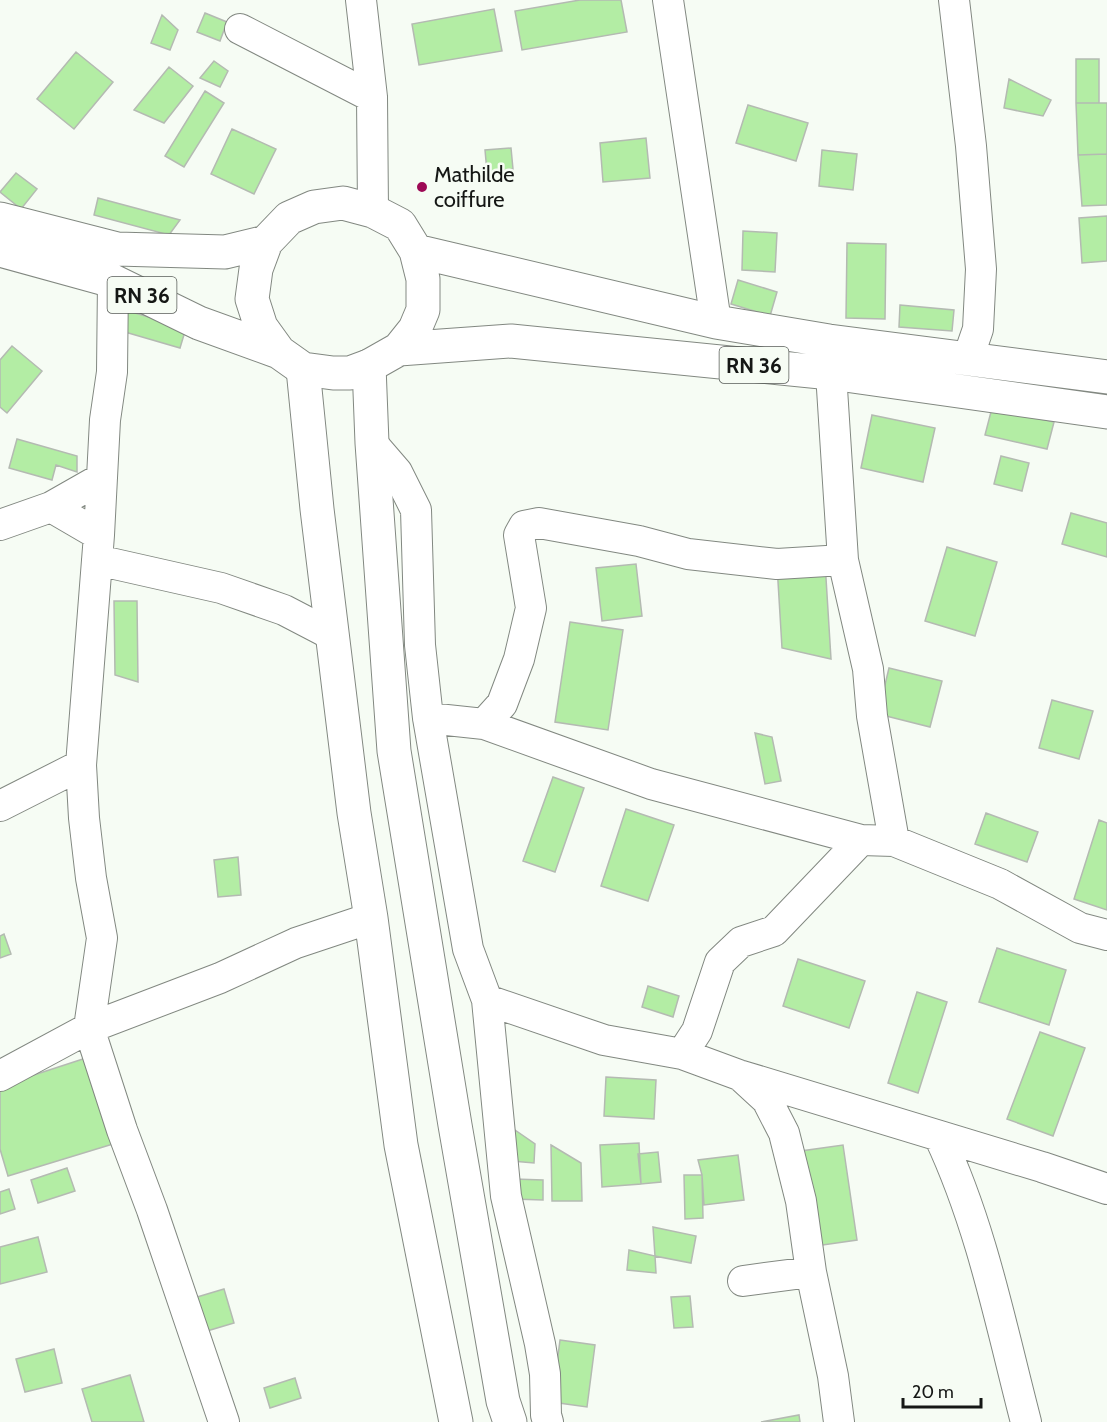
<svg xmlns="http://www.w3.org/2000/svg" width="1107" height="1422" viewBox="0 0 1107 1422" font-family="Cabin,sans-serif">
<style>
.building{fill:#b3eda4;stroke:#b4bab2;stroke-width:1.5}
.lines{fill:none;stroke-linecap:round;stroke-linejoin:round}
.street-casing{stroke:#828881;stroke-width:32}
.secondary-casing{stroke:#828881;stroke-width:35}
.primary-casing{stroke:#828881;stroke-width:35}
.street{stroke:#fff;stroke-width:30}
.secondary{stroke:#fff;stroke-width:33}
.primary{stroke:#fff;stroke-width:33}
.poi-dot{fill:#9d0955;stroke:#f6fcf4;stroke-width:2}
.labels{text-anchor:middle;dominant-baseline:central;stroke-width:5;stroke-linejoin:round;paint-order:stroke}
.shield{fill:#f6fcf4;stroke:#585c58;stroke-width:1.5}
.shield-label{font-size:21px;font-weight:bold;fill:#151715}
.poi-label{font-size:22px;fill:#151715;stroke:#f6fcf4;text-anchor:start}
</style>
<rect width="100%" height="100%" fill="#f6fcf4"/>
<path class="building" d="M 580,0 L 621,0 L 627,32 L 522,50 L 515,11 Z
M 494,9 L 502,51 L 419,65 L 412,24 Z
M 205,13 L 227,22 L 220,41 L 197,32 Z
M 162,15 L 178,30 L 170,50 L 151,43 Z
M 76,52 L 113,82 L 74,129 L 37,99 Z
M 1076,59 L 1099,59 L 1099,103 L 1076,103 Z
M 214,61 L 228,71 L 220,87 L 200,78 Z
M 169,67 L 193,86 L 164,123 L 134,110 Z
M 1009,79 L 1051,100 L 1043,116 L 1004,108 Z
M 205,91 L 224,103 L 184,167 L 165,156 Z
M 1076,103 L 1107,103 L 1107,154 L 1078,155 Z
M 748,105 L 808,123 L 796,161 L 736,143 Z
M 232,129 L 276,149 L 254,194 L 211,174 Z
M 646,138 L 650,178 L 603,182 L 600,143 Z
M 511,148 L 513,169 L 487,172 L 485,150 Z
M 822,150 L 857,154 L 853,190 L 819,186 Z
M 1107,154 L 1107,205 L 1082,206 L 1078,155 Z
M 16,173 L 37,189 L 21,209 L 0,192 Z
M 98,198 L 180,220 L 169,235 L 94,215 Z
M 1107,216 L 1107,261 L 1082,263 L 1079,218 Z
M 743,231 L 777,233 L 775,272 L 742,270 Z
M 847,243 L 886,244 L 885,319 L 846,318 Z
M 738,280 L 777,292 L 770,316 L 731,304 Z
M 900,305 L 954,310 L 952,331 L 899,327 Z
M 125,310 L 186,328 L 180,348 L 118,330 Z
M 12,346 L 42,371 L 7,413 L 0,407 L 0,360 Z
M 992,408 L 1054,422 L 1047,449 L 985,435 Z
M 872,415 L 935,428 L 923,482 L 861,468 Z
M 17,439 L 77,456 L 77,472 L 56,465 L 52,480 L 9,468 Z
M 1001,456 L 1029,463 L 1022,491 L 994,484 Z
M 1071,513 L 1107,523 L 1107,557 L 1062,544 Z
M 947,547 L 997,562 L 975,636 L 925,621 Z
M 825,562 L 831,659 L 782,648 L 777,565 Z
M 636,564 L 642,616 L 602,621 L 596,568 Z
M 114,601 L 137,601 L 138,682 L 115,675 Z
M 570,622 L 623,630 L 608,730 L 555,722 Z
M 889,668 L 942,681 L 930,727 L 878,714 Z
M 1052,700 L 1093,711 L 1079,759 L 1039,748 Z
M 755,733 L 772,737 L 781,781 L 765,784 Z
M 553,777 L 584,788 L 555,872 L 523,861 Z
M 626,809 L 674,825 L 648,901 L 601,886 Z
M 986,813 L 1038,832 L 1027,862 L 975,844 Z
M 1099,820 L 1107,823 L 1107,910 L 1074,899 Z
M 238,857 L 241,895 L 218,897 L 214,860 Z
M 4,934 L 11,954 L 0,958 L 0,936 Z
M 997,948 L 1066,970 L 1049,1025 L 979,1002 Z
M 798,959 L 865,981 L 849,1028 L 783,1006 Z
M 648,986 L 679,996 L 673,1017 L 642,1007 Z
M 917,992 L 947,1002 L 918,1093 L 888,1083 Z
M 1040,1032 L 1085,1048 L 1053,1136 L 1007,1119 Z
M 86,1058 L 113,1144 L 8,1176 L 0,1149 L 0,1086 Z
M 606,1077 L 656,1080 L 654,1119 L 604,1116 Z
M 515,1130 L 535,1144 L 534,1163 L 512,1161 Z
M 639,1143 L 641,1184 L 602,1187 L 600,1145 Z
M 551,1145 L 581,1163 L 582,1201 L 552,1201 Z
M 843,1145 L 857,1240 L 816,1246 L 801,1151 Z
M 658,1152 L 661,1182 L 641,1184 L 638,1154 Z
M 738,1155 L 744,1200 L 704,1205 L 702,1175 L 698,1160 Z
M 67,1168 L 75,1191 L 38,1203 L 31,1180 Z
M 684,1175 L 702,1175 L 703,1218 L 685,1219 Z
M 514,1179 L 543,1180 L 543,1200 L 513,1199 Z
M 9,1189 L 15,1209 L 0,1214 L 0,1192 Z
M 653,1227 L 696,1236 L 691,1263 L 655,1256 Z
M 38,1237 L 47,1272 L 0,1284 L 0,1247 Z
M 629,1250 L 655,1256 L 656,1273 L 627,1270 Z
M 224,1289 L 234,1323 L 207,1331 L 197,1297 Z
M 690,1296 L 693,1327 L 674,1328 L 671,1297 Z
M 560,1340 L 595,1345 L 587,1407 L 552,1402 Z
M 54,1349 L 62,1383 L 25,1392 L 16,1359 Z
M 130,1375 L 144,1422 L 92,1422 L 82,1389 Z
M 295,1378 L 301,1398 L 270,1408 L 264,1388 Z
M 799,1415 L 800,1422 L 761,1422 Z"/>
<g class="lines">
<g class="street-casing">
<path id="street" d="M 361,0 L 372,97 L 373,211
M 668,0 L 716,322
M 954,0 L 971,146 L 981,269 L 978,329 L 968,358
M 240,29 L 372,97
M 113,281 L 112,372 L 105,420 L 99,535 L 81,765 L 84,818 L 91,878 L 102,938 L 89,1028 L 122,1130 L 152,1210 L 224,1422
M 831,373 L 843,560 L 868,669 L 872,716 L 894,841
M 372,443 L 397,472 L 416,510 L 420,645 L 428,718 L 468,949 L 487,1000 L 506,1196 L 540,1344 L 545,1374 L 546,1415 L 548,1422
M 51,507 L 102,478
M 0,525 L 51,507 L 99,535
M 97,560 L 221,588 L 284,610 L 332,635
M 428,718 L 484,724 L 651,784 L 861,840 L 894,841 L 1000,884 L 1080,928 L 1107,935
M 484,724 L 502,704 L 519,659 L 531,608 L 519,535 L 524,526 L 539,523 L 639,541 L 688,554 L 777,564 L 843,560
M 0,806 L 81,765
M 487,1000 L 604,1040 L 682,1054 L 739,1075 L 1042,1167 L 1107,1189
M 682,1054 L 697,1031 L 720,962 L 741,942 L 774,931 L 861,840
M 0,1076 L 89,1028 L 220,978 L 296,943 L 371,918
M 742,1077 L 767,1100 L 784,1133 L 801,1201 L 811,1272 L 833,1376 L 839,1422
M 939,1136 C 982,1227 1001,1326 1026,1422
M 743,1281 L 811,1272"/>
</g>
<g class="secondary-casing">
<path id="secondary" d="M 369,366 L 372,443 L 394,751 L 455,1125 L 503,1401 L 510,1422
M 303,369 L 317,509 L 354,813 L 371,918 L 401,1145 L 456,1422"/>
</g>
<g class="primary-casing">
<path id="primary" d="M 343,203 L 373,211 L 400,225 L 416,251 L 423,279 L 423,310 L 415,329 L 399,349 L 369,366 L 350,373 L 333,373 L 303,369 L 279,352 L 261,327 L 252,299 L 256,269 L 266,242 L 289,218 L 314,207 Z
M 0,219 L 117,249 L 225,252 L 266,242
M 0,250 L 113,281 L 199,323 L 279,352
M 416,251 L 716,322 L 829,341 L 1107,377
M 399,349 L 511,341 L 831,373 L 1107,412"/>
</g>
<use href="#street" class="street"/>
<use href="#secondary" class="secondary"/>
<use href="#primary" class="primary"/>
</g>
<circle class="poi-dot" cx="422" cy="187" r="6"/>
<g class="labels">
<g class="shield">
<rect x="107.5" y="277" width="69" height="36" rx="4.5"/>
<rect x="719.5" y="347" width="69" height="36" rx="4.5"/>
</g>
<g class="shield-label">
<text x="142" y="295">RN 36</text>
<text x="754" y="365">RN 36</text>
</g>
<g class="poi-label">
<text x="434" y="174">Mathilde<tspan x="434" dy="25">coiffure</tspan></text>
</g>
</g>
<path d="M903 1398v9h78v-9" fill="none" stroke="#151715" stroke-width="3"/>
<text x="912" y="1398" font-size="18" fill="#151715" stroke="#f6fcf4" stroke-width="4.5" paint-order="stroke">20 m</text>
</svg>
